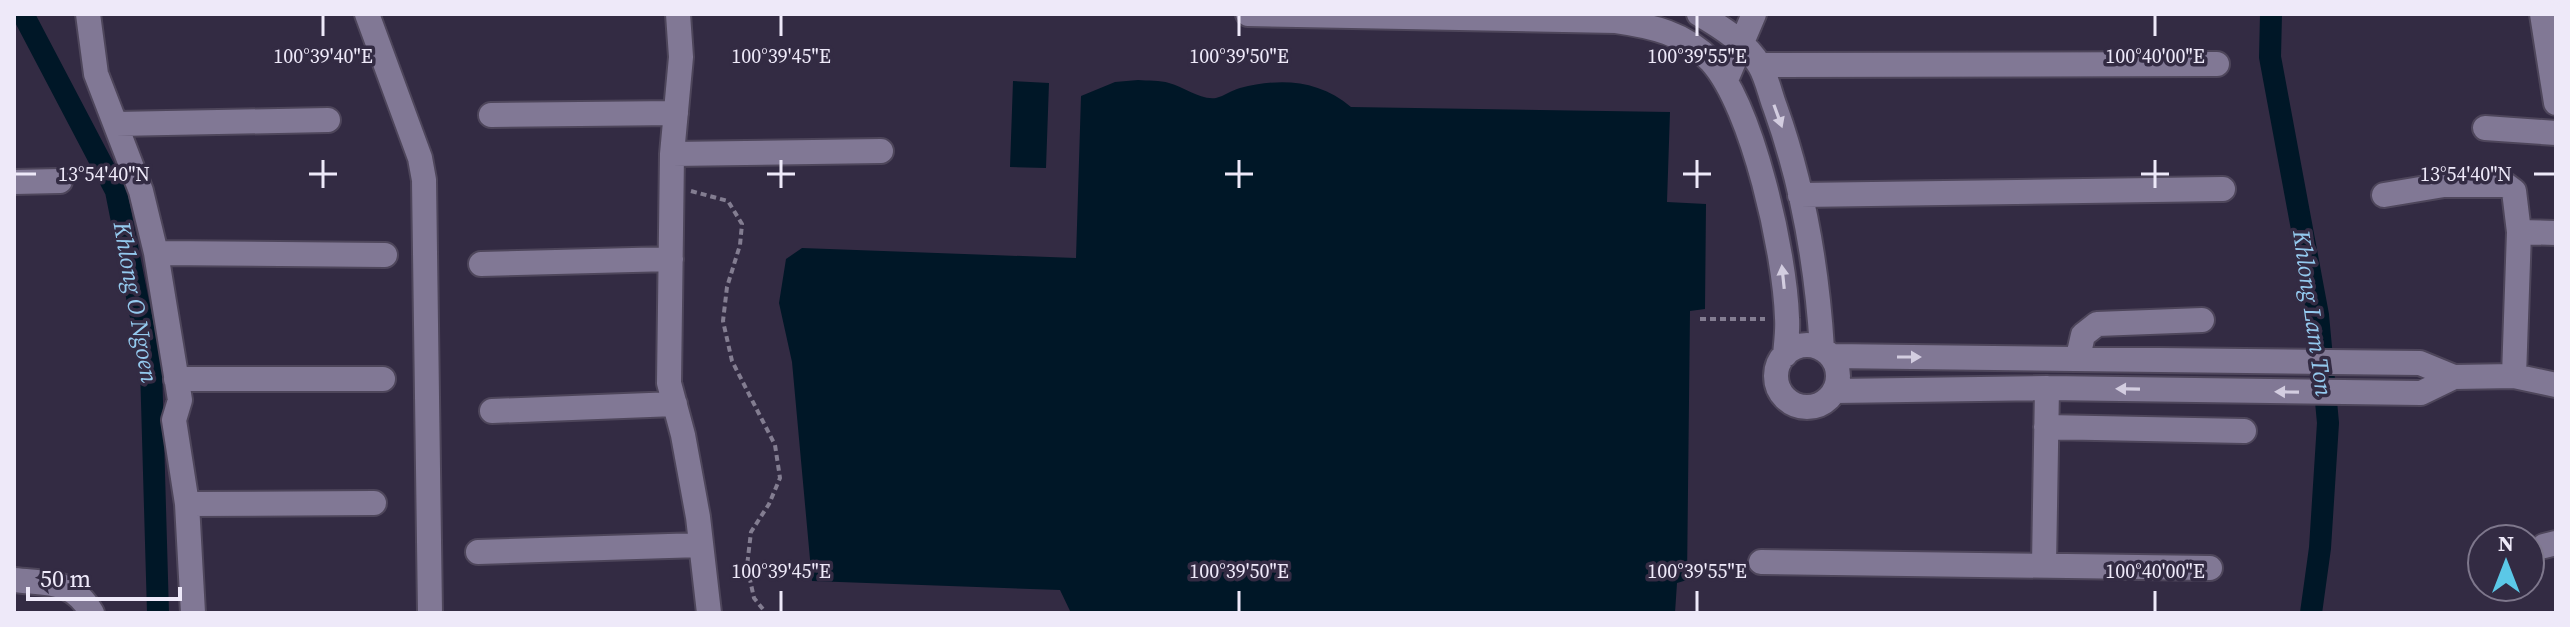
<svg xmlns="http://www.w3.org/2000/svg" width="2570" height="627" viewBox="0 0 2570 627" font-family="'Source Serif 4',serif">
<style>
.water{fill:#001727}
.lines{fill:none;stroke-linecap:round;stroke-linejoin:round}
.canal{stroke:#001727;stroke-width:22}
.minor-casing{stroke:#4e465b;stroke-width:28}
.path{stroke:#837d91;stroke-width:4;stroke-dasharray:6 4;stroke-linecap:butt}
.minor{stroke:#817895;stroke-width:24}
.oneway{fill:#d3cde0}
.ticks{fill:none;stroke:#eee9f9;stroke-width:3}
.labels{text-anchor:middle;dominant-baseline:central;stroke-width:7;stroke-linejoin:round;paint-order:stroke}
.water-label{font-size:24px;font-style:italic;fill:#94c9ee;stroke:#332b43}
.ticks-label{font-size:20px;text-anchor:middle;fill:#eee9f9;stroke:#332b43;stroke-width:7;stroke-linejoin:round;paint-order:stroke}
</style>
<rect width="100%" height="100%" fill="#332b43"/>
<path class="water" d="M 1138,80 C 1148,81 1160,80 1169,83 C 1185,87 1199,100 1216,98 C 1224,96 1232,90 1240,88 C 1279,78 1318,79 1351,107 L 1670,112 L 1667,202 L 1706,204 L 1705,309 L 1690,311 L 1687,580 L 1677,583 L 1675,613 L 1071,613 L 1060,590 L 812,581 L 792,362 L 779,303 L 786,259 L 802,248 L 1076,258 L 1081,96 L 1115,82 Z
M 1013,81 L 1049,83 L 1046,168 L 1010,167 Z"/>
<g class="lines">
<path class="canal" d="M 23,14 L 116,191 L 151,367 L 158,613
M 2271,14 L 2270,57 L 2318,315 L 2328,423 L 2320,548 L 2311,613"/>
<g class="minor-casing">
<path id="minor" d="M 88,14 L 96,74 L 141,191 L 156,253 L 180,400 L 174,420 L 187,504 L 193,613
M 367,14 L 420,158 L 424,180 L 430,613
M 678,14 L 681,57 L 672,154 L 669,383 L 683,435 L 698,517 L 709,613
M 1248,14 L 1616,21 C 1651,26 1685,33 1711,61 C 1753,107 1785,254 1787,318 C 1788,330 1786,343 1785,355
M 1699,14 C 1721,27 1747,43 1760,66 C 1767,78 1770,94 1775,107 C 1803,185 1817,266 1822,349
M 2542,14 L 2556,103
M 1760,65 L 2217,64
M 1726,80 L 1754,14
M 491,115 L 676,113
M 116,124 L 328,120
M 2485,128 L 2556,133
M 672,154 L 881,151
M 14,182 L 60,181
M 1800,195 L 2223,189
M 2384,195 L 2444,185 L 2506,185 L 2514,191 L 2519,232 L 2514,376
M 2519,232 L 2556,233
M 156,253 L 385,255
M 481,264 L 671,259
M1776 376a31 31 0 1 1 62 0a31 31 0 1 1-62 0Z
M 1831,356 L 2420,363 L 2454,377 L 2514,376 L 2556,385
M 2078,357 L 2083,335 L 2097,324 L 2202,320
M 176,379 L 383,379
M 1835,391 L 2047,388 L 2421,393 L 2454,377
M 492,411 L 675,404
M 2046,427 L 2244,431
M 187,504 L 374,503
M 2544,546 L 2556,543
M 478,552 L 701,545
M 1761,562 L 2210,568
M 2044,565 L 2047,388
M 14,580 C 49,584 72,579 92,613"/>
</g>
<path class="path" d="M 691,191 L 728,201 L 742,224 L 740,245 L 727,287 L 723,321 L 732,361 L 775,445 L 780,478 L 769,504 L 751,532 L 747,566 L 754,598 L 766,613
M 1700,319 L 1765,319"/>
<use href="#minor" class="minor"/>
</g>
<defs><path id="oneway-solid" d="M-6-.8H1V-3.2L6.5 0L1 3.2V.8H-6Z" transform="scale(2)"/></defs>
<g class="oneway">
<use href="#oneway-solid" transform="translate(1778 116) rotate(70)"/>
<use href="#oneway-solid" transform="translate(1783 277) rotate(-96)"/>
<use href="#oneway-solid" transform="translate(1909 357)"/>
<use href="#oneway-solid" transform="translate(2128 389) rotate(-179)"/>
<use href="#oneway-solid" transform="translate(2287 392) rotate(-179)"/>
</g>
<path class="ticks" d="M 323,16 L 323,36M 781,16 L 781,36M 1239,16 L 1239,36M 1697,16 L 1697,36M 2155,16 L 2155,36M 323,160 L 323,188M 781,160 L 781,188M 1239,160 L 1239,188M 1697,160 L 1697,188M 2155,160 L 2155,188M 16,174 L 36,174M 309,174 L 337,174M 767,174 L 795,174M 1225,174 L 1253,174M 1683,174 L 1711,174M 2141,174 L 2169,174M 2534,174 L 2554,174M 781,591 L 781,611M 1239,591 L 1239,611M 1697,591 L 1697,611M 2155,591 L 2155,611"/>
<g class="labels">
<g class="water-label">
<text transform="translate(136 302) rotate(80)">Khlong O Ngoen</text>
<text transform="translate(2313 313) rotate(82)">Khlong Lam Ton</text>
</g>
</g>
<g class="ticks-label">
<text x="323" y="63">100°39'40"E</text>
<text x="781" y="63">100°39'45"E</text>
<text x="1239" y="63">100°39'50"E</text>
<text x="1697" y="63">100°39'55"E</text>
<text x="2155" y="63">100°40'00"E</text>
<text x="104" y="181">13°54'40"N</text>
<text x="2466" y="181">13°54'40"N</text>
<text x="781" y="578">100°39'45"E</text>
<text x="1239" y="578">100°39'50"E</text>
<text x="1697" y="578">100°39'55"E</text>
<text x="2155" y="578">100°40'00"E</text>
</g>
<rect width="2570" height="627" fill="none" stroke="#eee9f9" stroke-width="32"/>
<g transform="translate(2506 563)"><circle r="38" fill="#332b43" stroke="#7e778c" stroke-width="2"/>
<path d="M0-6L14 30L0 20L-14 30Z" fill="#5bc8e7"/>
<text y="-12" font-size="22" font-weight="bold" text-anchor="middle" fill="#eee9f9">N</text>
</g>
<path d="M28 587v12h152v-12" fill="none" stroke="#eee9f9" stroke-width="4"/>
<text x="40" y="587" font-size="24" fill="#eee9f9" stroke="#332b43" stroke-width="6" paint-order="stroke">50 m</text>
</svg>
